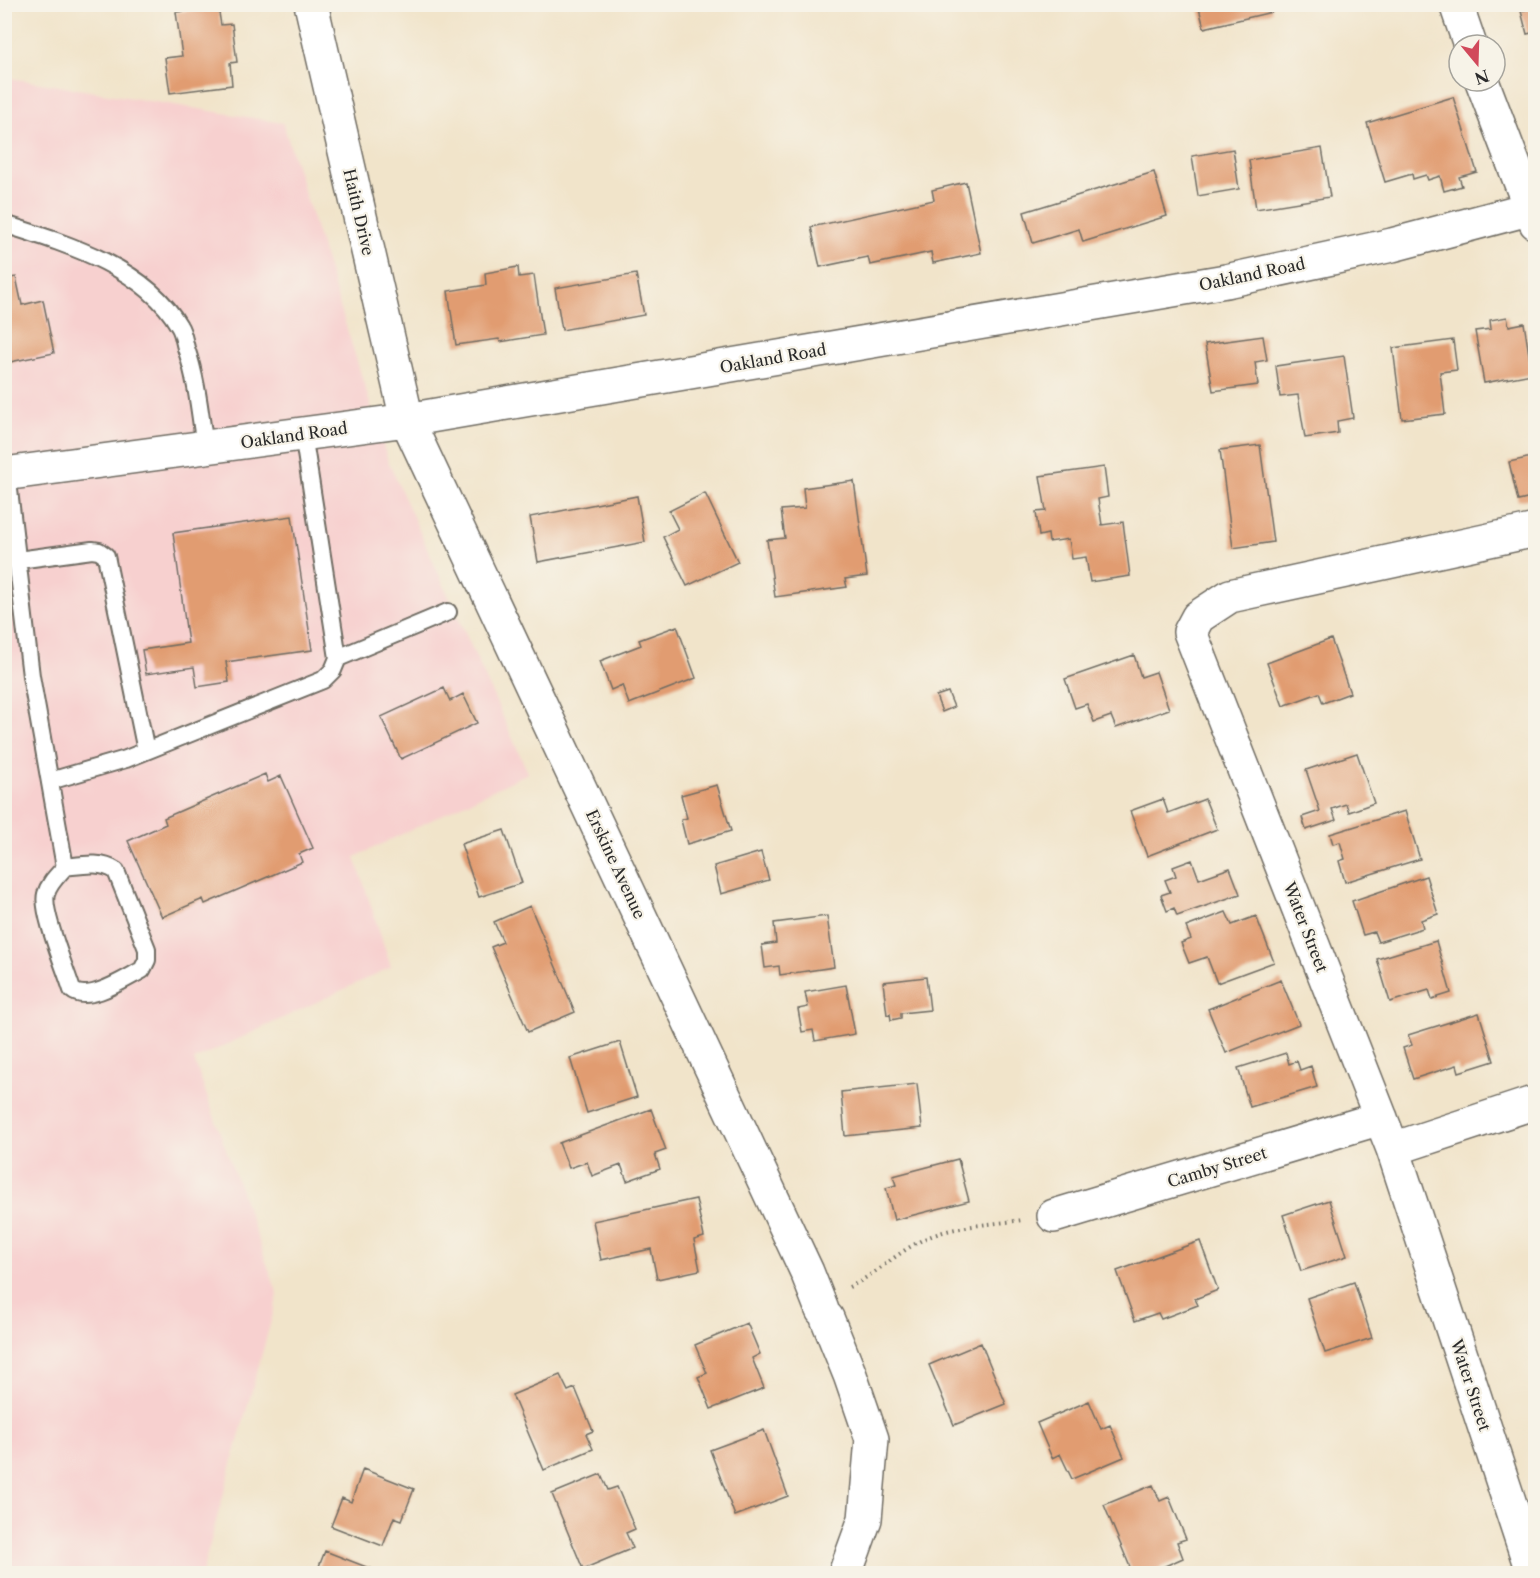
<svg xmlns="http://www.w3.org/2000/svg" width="1540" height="1578" viewBox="0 0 1540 1578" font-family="'Libre Caslon Text',serif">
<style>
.built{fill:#f7d0cf}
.building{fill:#e19c71}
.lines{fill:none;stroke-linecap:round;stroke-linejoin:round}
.lane-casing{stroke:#706c63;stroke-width:20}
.street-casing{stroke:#706c63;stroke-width:36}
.path{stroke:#706c63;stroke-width:4;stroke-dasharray:1.5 4.5;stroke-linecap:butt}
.lane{stroke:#fff;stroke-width:16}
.street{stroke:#fff;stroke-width:33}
.labels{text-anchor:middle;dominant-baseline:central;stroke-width:4.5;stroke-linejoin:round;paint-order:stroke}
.street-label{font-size:16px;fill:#2b2b2b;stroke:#f7f3e8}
</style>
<rect width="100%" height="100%" fill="#f7f3e8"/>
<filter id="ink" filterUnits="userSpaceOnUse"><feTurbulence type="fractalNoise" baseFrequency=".0167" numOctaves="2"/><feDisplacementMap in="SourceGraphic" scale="12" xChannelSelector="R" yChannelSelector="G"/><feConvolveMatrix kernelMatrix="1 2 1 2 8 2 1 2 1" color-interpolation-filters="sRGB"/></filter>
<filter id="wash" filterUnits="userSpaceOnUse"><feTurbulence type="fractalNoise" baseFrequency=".008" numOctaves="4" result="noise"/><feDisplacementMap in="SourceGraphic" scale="24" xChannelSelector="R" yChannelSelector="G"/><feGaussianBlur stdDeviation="1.35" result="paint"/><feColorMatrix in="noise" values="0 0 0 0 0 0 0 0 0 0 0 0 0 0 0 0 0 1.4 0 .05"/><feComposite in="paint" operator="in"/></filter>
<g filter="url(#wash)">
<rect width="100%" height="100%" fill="#f1e4ca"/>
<path class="built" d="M 4,77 L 283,123 L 388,461 L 528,773 L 355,857 L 391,967 L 194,1060 L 278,1295 L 202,1573 L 5,1573 Z"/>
<g id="blocks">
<path class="building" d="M 1198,4 L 1270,4 L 1272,12 L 1204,28 Z
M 1528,4 L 1536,4 L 1536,32 L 1527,34 L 1521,11 L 1529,9 Z
M 218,7 L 221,25 L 232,24 L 237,62 L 230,63 L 232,85 L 170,93 L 165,58 L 182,56 L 176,12 Z
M 1453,97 L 1477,172 L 1459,177 L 1462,186 L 1444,191 L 1440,176 L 1428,180 L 1426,175 L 1413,179 L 1412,174 L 1385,182 L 1367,123 Z
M 1322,148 L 1330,197 L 1256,209 L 1249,160 Z
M 1233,149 L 1239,189 L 1198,196 L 1192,156 Z
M 1154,172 L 1167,216 L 1083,242 L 1079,229 L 1033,243 L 1024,212 Z
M 966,182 L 981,253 L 933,263 L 931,252 L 870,265 L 868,257 L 820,267 L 811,227 L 934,200 L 932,190 Z
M 518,267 L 519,277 L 534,275 L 543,335 L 500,342 L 499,339 L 456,345 L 448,291 L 486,285 L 485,273 Z
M 636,274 L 644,315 L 562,330 L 555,288 Z
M 16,277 L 22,305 L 43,300 L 54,353 L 5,363 L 5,279 Z
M 1507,317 L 1509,326 L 1524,323 L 1532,374 L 1484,383 L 1475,331 L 1491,329 L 1490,320 Z
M 1263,336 L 1267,360 L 1255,362 L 1258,385 L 1213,391 L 1205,344 Z
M 1453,340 L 1457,370 L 1440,372 L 1445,414 L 1402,419 L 1393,348 Z
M 1344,356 L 1353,418 L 1337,421 L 1338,433 L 1305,438 L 1298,395 L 1280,397 L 1276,366 Z
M 1260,445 L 1273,542 L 1233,548 L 1220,450 Z
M 1536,456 L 1536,497 L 1518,501 L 1509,462 Z
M 1104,467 L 1108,497 L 1098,499 L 1102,525 L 1123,522 L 1130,576 L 1090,582 L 1086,557 L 1072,559 L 1069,539 L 1049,542 L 1048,534 L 1039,536 L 1036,512 L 1046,511 L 1040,476 Z
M 854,481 L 867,576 L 845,579 L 847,587 L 775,597 L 767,540 L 785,538 L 781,510 L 805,508 L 803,488 Z
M 705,493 L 738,562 L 687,586 L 663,537 L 678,529 L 669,511 Z
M 637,496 L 645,542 L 538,562 L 530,517 Z
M 292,516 L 312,650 L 226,662 L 229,682 L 197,687 L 194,667 L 146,674 L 142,650 L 188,643 L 173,533 Z
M 677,626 L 696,678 L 629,704 L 622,685 L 611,690 L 600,661 L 641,645 L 639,640 Z
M 1331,639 L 1350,693 L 1323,703 L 1319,693 L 1283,706 L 1267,663 Z
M 1134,655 L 1141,677 L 1156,672 L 1169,709 L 1116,728 L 1111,716 L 1094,722 L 1087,704 L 1075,708 L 1065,679 Z
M 444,688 L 450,701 L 463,694 L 477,723 L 401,759 L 381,717 Z
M 948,692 L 954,707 L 942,712 L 936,696 Z
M 1357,753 L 1374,803 L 1349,812 L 1346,804 L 1332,809 L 1336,820 L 1306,830 L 1302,817 L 1320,811 L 1306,770 Z
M 265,774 L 268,782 L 281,776 L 313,848 L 299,854 L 302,862 L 205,904 L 203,899 L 162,917 L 128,841 L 166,824 L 164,818 Z
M 717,785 L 731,831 L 687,844 L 681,820 L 687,818 L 681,795 Z
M 1163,799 L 1168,813 L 1205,799 L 1217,829 L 1147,856 L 1130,811 Z
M 1405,811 L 1420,859 L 1345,882 L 1339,861 L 1345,859 L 1340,842 L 1333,844 L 1330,834 Z
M 504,830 L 522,883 L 479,897 L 461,844 Z
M 761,852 L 769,880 L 721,894 L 714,866 Z
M 1192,860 L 1199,879 L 1230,868 L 1240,894 L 1177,916 L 1174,908 L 1167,911 L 1161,895 L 1170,892 L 1165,880 L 1176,876 L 1173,867 Z
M 1426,876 L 1438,914 L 1421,920 L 1423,928 L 1378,942 L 1374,932 L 1363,935 L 1352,901 Z
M 530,906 L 575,1012 L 528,1032 L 491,947 L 503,942 L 494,922 Z
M 1226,912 L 1232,925 L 1256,916 L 1274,962 L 1217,983 L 1207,957 L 1189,963 L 1181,943 L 1191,939 L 1186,927 Z
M 827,916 L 834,967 L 780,975 L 779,966 L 765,968 L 762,945 L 776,943 L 774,923 Z
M 1436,941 L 1451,993 L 1432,999 L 1429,990 L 1390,1002 L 1377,959 Z
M 926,977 L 930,1010 L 901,1013 L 901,1018 L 891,1020 L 890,1014 L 887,1015 L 883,982 Z
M 1281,980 L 1299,1024 L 1226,1053 L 1208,1009 Z
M 846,985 L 855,1034 L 815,1041 L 813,1030 L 802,1032 L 798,1009 L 808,1007 L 805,992 Z
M 1479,1013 L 1494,1061 L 1459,1072 L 1457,1065 L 1413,1079 L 1403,1048 L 1412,1045 L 1408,1035 Z
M 620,1042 L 637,1097 L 587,1113 L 570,1058 Z
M 1286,1053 L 1289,1064 L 1297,1061 L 1300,1070 L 1311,1066 L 1317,1087 L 1250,1107 L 1238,1068 Z
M 917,1084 L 922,1128 L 845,1136 L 841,1092 Z
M 651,1109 L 666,1150 L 655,1154 L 660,1169 L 627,1181 L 621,1165 L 592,1176 L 587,1162 L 569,1168 L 559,1143 Z
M 958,1159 L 969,1201 L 894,1220 L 886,1188 L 896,1185 L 893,1176 Z
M 696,1199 L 704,1237 L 694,1240 L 700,1270 L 657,1279 L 651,1249 L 601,1260 L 593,1221 Z
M 1329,1200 L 1347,1256 L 1301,1271 L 1283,1215 Z
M 1200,1241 L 1218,1290 L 1195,1299 L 1198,1305 L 1161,1319 L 1158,1313 L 1135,1321 L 1117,1271 Z
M 1354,1282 L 1372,1338 L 1325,1353 L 1307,1298 Z
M 747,1323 L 760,1354 L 752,1358 L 764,1388 L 711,1409 L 698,1377 L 707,1373 L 695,1345 Z
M 981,1343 L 1006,1404 L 954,1425 L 929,1365 Z
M 560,1375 L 568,1391 L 575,1388 L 593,1431 L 586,1434 L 593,1449 L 544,1470 L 512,1395 Z
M 1089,1401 L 1101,1429 L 1110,1425 L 1124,1457 L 1072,1479 L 1060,1454 L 1052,1458 L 1037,1423 Z
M 764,1430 L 788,1496 L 735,1516 L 710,1450 Z
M 363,1469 L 414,1489 L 402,1520 L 394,1517 L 383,1546 L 331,1526 L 342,1498 L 351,1502 Z
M 601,1474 L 608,1490 L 617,1487 L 635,1529 L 626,1533 L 633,1548 L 583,1569 L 552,1494 Z
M 1153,1485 L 1160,1501 L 1169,1497 L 1186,1539 L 1177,1542 L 1183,1558 L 1147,1574 L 1133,1574 L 1104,1505 Z
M 325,1551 L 382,1573 L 382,1574 L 316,1574 Z"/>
</g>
</g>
<g filter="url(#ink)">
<use href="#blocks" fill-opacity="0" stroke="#706c63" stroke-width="1.5"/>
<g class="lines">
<g class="lane-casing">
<path id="lane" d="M 4,224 C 64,243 146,267 179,326 C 183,332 184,341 186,348 C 197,380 200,414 205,447
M 7,473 L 31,676 L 65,867 C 58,875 49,883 46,894 C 41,911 66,970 72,990 C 88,1004 126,978 142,970 L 147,960 L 147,949 L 116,871 C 101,861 83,865 65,867
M 18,560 L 92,550 L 99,551 L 106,556 L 146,751
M 338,658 L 448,612
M 50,781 L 126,759 L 323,680 L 333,670 L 338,658 L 303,434"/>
</g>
<g class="street-casing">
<path id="street" d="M 311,4 L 407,420 L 807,1272 L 822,1310
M 1456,4 L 1470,45
M 1482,81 L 1536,223
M 4,474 L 407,420 L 1226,281 L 1392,245 L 1536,207
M 1393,1149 L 1536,1102
M 1054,1216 L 1381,1118
M 827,1318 L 850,1375 L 872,1439 L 865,1519 L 845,1574
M 1533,1574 L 1393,1149 L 1190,632 L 1198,617 L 1230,596 L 1536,530"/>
</g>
<path class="path" d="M 849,1287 C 873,1276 892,1257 915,1244 C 946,1225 988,1225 1023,1220"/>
<use href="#lane" class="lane"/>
<use href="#street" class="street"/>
</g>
</g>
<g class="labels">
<g class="street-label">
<text transform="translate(359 212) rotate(77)">Haith Drive</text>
<text transform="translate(1252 274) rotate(-12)">Oakland Road</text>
<text transform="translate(773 358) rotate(-10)">Oakland Road</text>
<text transform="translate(294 435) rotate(-8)">Oakland Road</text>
<text transform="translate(616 864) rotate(65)">Erskine Avenue</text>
<text transform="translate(1306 927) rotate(69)">Water Street</text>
<text transform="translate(1217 1167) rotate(-17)">Camby Street</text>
<text transform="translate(1471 1385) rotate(72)">Water Street</text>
</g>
</g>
<rect width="1540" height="1578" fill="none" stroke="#f7f3e8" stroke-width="24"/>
<g transform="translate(1477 63) rotate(161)"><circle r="28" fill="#f7f3e8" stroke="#a5a39c" stroke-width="1.5"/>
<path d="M0-4.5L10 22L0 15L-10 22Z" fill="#d1495b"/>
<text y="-9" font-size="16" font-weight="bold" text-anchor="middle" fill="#2b2b2b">N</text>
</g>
</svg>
